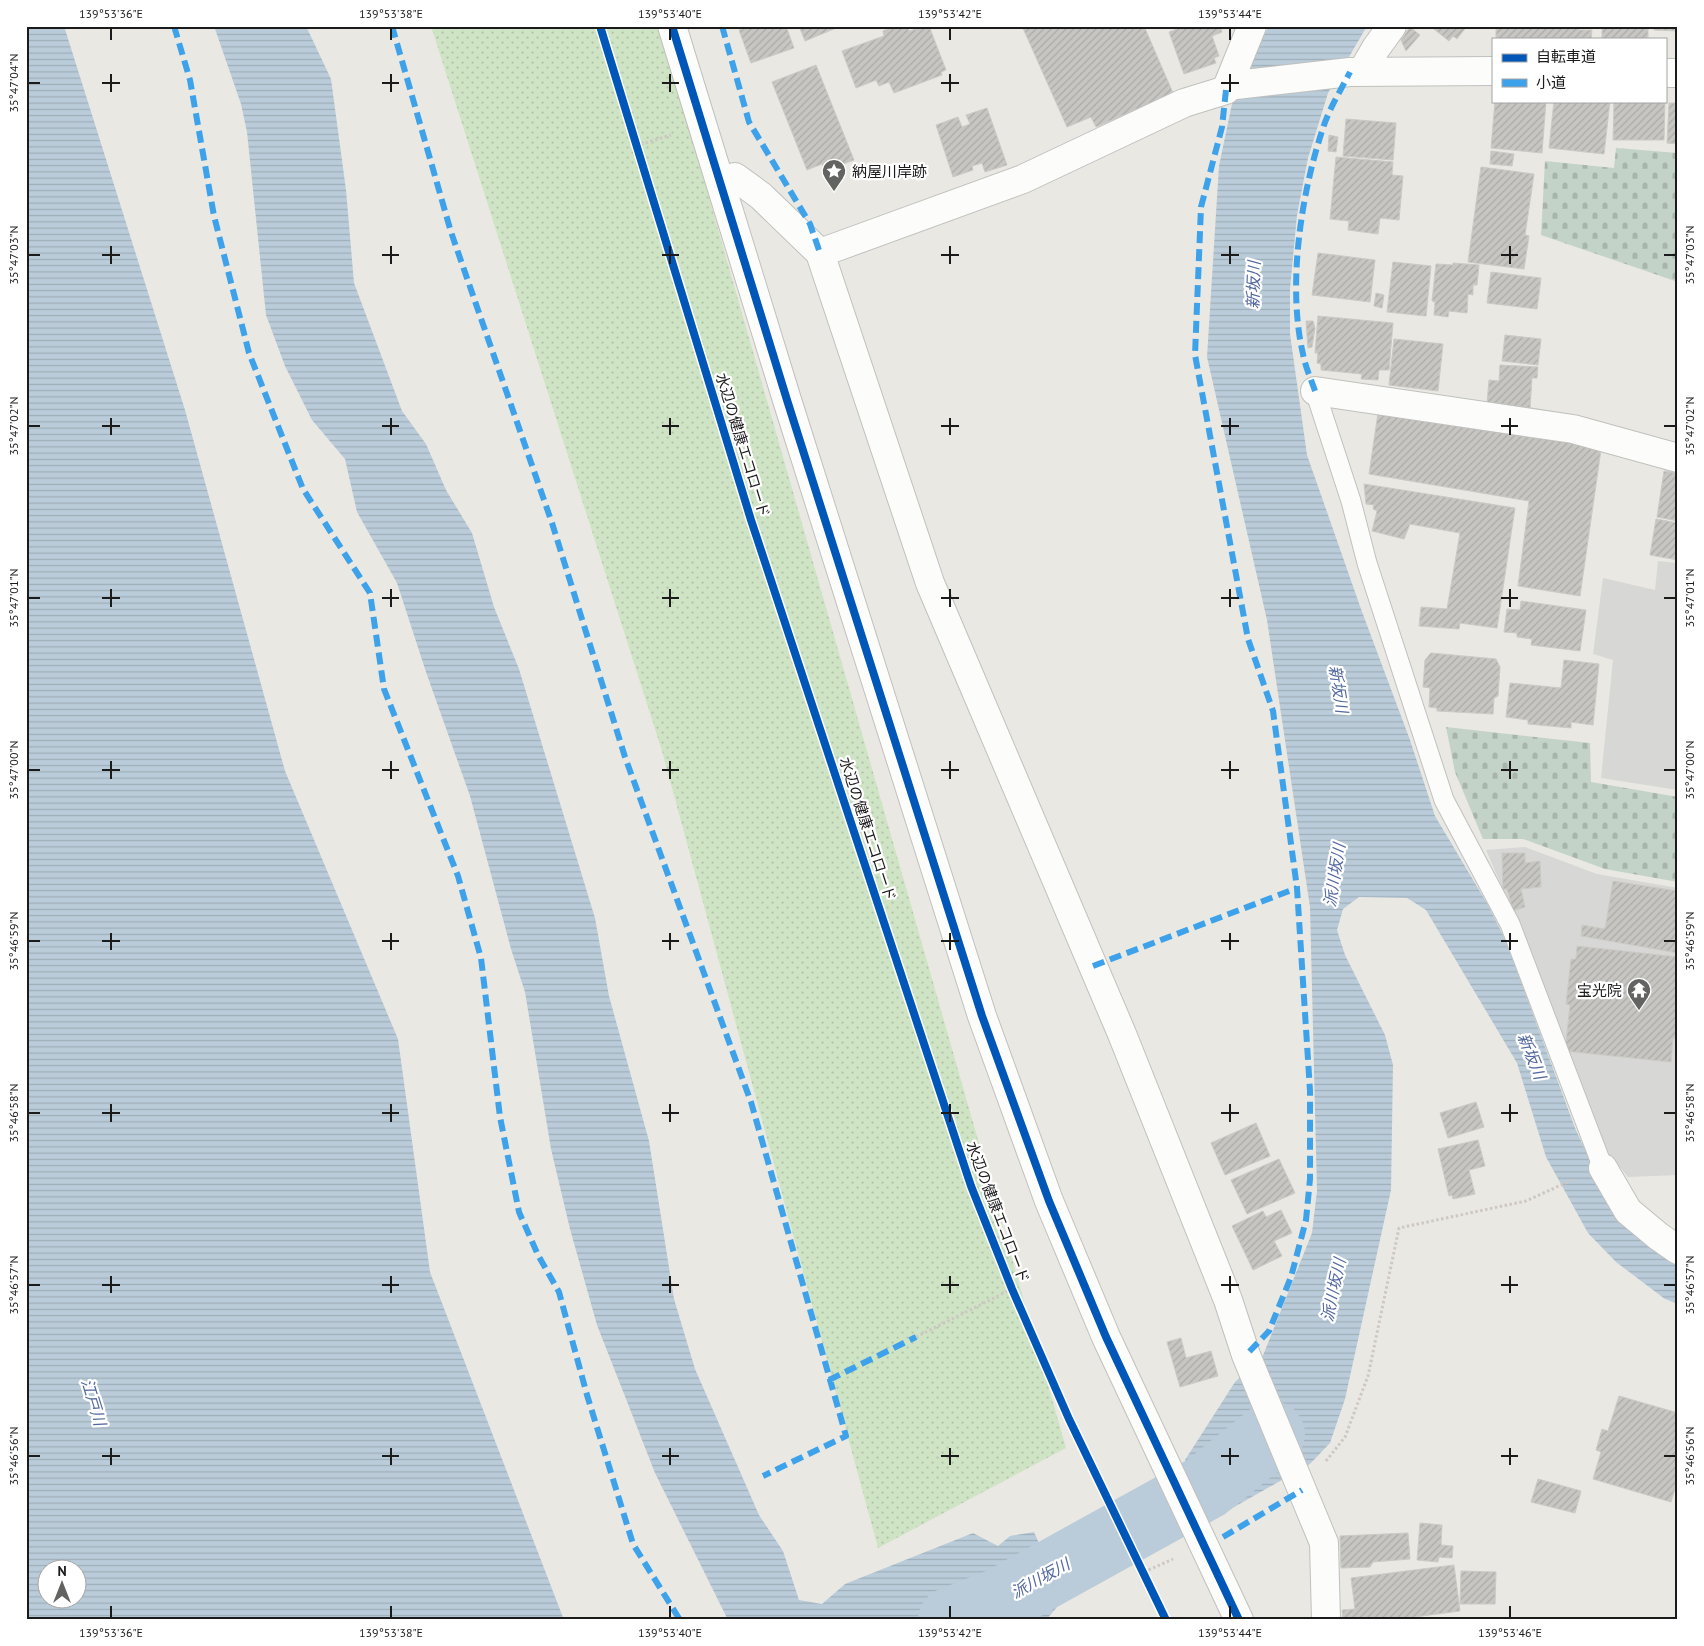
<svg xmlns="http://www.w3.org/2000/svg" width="1704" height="1646" viewBox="0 0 1704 1646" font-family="'PT Sans','Noto Sans JP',sans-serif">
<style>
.religious{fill:#d7d7d5}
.grass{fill:url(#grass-dots)}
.cemetery{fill:url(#cemetery-stones)}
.water{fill:url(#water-rules);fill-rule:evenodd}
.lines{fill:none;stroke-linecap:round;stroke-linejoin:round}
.river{stroke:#baccd9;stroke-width:66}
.building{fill:url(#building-hatch);stroke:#cccac5}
.service-casing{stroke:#c0c0be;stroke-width:21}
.minor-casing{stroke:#c0c0be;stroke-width:30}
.tertiary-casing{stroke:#c0c0be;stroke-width:30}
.path{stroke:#cfc7c3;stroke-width:3;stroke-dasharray:2.5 2.5;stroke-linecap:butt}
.service{stroke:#fcfcfb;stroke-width:19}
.minor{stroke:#fcfcfb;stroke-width:28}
.tertiary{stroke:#fcfcfb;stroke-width:28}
.quiet{stroke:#3da2ea;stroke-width:6;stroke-dasharray:12 6;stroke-linecap:butt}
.cycleway-casing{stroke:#fff;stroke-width:11}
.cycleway{stroke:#0057b8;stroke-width:8}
.ticks{fill:none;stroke:#1b1b1b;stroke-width:2}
.labels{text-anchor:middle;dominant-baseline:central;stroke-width:4.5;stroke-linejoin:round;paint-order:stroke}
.poi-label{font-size:15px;fill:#1b1b1b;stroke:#fff;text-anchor:start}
.street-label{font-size:15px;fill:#1b1b1b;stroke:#fff}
.water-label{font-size:16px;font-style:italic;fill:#52689f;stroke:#fff}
.neatline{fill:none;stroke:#1b1b1b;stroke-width:2}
.ticks-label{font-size:12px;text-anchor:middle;fill:#1b1b1b}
</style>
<defs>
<pattern id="grass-dots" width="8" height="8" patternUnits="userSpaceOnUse" patternTransform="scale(1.25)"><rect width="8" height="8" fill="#cfe4c4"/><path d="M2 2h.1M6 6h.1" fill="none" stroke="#b1c3a8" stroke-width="1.8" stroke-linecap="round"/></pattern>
<pattern id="cemetery-stones" width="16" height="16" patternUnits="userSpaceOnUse" patternTransform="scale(1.25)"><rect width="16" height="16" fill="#c4d3c7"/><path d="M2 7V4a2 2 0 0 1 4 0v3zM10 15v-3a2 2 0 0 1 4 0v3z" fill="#a8b5aa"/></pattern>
<pattern id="water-rules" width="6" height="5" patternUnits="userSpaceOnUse" patternTransform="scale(1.25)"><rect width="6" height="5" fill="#baccd9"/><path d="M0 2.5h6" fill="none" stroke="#9fafba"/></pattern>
<pattern id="building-hatch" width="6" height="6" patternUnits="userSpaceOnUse" patternTransform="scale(1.25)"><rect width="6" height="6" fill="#c7c6c3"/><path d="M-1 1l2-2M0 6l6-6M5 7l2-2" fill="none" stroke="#aaaaa7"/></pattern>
</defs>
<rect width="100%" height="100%" fill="#e9e8e3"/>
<path class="religious" d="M 1658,561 L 1678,563 L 1678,790 L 1601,778 L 1613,660 L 1593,654 L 1603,578 L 1655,590 Z
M 1525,847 L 1597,874 L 1678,888 L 1678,1175 L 1628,1177 L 1605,1149 L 1521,931 L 1486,850 Z"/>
<path class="grass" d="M 431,26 L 660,26 L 1066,1448 L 878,1548 L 662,751 Z"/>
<path class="cemetery" d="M 1616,148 L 1678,153 L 1678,282 L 1541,235 L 1545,161 L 1614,168 Z
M 1446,727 L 1590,743 L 1591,782 L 1678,797 L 1678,882 L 1605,869 L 1523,839 L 1483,839 L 1455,772 Z"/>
<path class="water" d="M 26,26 L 64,26 L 185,410 L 285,771 L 398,1039 L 430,1272 L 564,1620 L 26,1620 ZM 78,1568 L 78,1598 L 48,1598 L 48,1568 Z
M 214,26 L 306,26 L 331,79 L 346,190 L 354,283 L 402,411 L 426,444 L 446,490 L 472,533 L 494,607 L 519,669 L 595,918 L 609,996 L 649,1141 L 674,1299 L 695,1369 L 759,1515 L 783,1551 L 799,1600 L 822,1604 L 845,1584 L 973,1533 L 998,1546 L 1010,1536 L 1034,1532 L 1064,1599 L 1046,1620 L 728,1620 L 655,1473 L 597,1325 L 570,1229 L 551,1149 L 525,992 L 511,949 L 470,796 L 426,672 L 397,583 L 357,512 L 345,459 L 312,420 L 285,366 L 266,315 L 247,132 L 241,104 Z
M 1270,26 L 1367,26 L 1328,93 L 1308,158 L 1297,215 L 1290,289 L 1290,334 L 1307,455 L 1361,609 L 1410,740 L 1435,816 L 1488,905 L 1506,941 L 1575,1128 L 1606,1195 L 1631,1232 L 1668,1259 L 1678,1263 L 1678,1304 L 1665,1299 L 1616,1262 L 1588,1233 L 1546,1157 L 1517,1063 L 1426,910 L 1407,898 L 1359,897 L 1343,909 L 1337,930 L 1345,955 L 1385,1035 L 1393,1065 L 1391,1190 L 1345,1399 L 1330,1443 L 1310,1464 L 1215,1518 L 1185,1460 L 1235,1382 L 1262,1358 L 1312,1233 L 1317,1191 L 1310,907 L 1267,620 L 1207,357 L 1219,166 L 1233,99 L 1245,58 Z"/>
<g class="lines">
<path class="river" d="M 951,1620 L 1000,1601 L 1206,1487 L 1272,1434"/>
</g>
<path class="building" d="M 750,26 L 786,26 L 794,48 L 751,63 L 739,30 Z
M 799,26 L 841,26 L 805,41 Z
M 896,26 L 907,26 L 909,31 L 929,26 L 946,70 L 941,72 L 942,75 L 894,93 L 889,82 L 879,86 L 876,80 L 856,88 L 842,51 L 884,36 L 883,31 Z
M 1022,26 L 1144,26 L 1173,93 L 1096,127 L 1091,117 L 1067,127 Z
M 1185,26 L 1220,26 L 1222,32 L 1212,36 L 1219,56 L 1214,58 L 1216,63 L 1184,74 L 1169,32 Z
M 1430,26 L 1467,26 L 1457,39 L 1453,36 L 1449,41 Z
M 1496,26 L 1579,26 L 1579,30 L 1592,30 L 1591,39 L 1496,39 Z
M 1602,26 L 1648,26 L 1648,39 L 1602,39 Z
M 1654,26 L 1678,26 L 1678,31 L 1654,30 Z
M 1410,27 L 1420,35 L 1406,51 L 1401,40 Z
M 816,65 L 854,160 L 825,171 L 822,164 L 807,170 L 772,82 Z
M 1495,101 L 1546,101 L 1542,153 L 1491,148 Z
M 1554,101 L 1610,101 L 1604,154 L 1549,148 Z
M 1614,101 L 1665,101 L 1664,140 L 1613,140 Z
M 1669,103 L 1678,103 L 1678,144 L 1667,143 Z
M 987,108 L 1007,165 L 985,172 L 982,163 L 972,166 L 973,170 L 953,177 L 936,125 L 958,117 L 962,127 L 970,124 L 966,115 Z
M 1346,119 L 1396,123 L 1393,160 L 1343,156 Z
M 1329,135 L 1338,137 L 1336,152 L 1328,151 Z
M 1491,151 L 1514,154 L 1512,166 L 1490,164 Z
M 1336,157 L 1393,162 L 1392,175 L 1403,176 L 1399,220 L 1380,218 L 1378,234 L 1348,230 L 1349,221 L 1330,219 Z
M 1481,167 L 1534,174 L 1525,235 L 1529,236 L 1524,269 L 1468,262 Z
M 1318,253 L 1375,260 L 1370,302 L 1312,295 Z
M 1393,262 L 1431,266 L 1426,316 L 1387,312 Z
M 1453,263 L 1479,265 L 1477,285 L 1473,285 L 1473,295 L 1468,294 L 1467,313 L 1449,311 L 1448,317 L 1434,315 L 1435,302 L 1432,301 L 1436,264 L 1453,265 Z
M 1491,272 L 1541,278 L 1537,309 L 1487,303 Z
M 1376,293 L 1384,295 L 1382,308 L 1374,306 Z
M 1318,316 L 1393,323 L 1389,370 L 1379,370 L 1378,380 L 1361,379 L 1362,374 L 1321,370 L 1321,364 L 1317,363 L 1318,353 L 1315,353 Z
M 1306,321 L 1313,321 L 1315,328 L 1312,347 L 1308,348 Z
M 1505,335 L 1541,339 L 1538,365 L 1502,361 Z
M 1394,339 L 1443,344 L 1438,391 L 1389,385 Z
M 1500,365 L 1538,367 L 1537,378 L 1532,378 L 1530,408 L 1487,403 L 1489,380 L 1499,381 Z
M 1378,413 L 1577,443 L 1601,450 L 1580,596 L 1518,586 L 1529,501 L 1369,474 Z
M 1664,471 L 1678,473 L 1678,521 L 1657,517 Z
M 1364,484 L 1515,508 L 1497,628 L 1460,623 L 1459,629 L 1419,626 L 1421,607 L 1447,609 L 1460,533 L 1410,524 L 1404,539 L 1372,531 L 1377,511 L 1373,509 L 1374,505 L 1366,504 Z
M 1656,519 L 1678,523 L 1678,560 L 1650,555 Z
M 1521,601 L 1586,610 L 1580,651 L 1531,645 L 1532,639 L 1517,637 L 1517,633 L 1504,632 L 1507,609 L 1520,610 Z
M 1431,653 L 1496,659 L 1500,667 L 1498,696 L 1494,698 L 1493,714 L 1437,711 L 1437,708 L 1429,707 L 1430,688 L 1423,687 L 1425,660 Z
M 1564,660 L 1599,664 L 1593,725 L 1571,722 L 1571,728 L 1528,724 L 1528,720 L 1506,717 L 1510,683 L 1561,688 Z
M 1502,853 L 1525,853 L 1525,863 L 1540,861 L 1541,887 L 1521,889 L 1525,907 L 1513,911 L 1507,889 L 1503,889 Z
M 1613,881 L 1678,891 L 1678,953 L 1581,936 L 1582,925 L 1605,929 Z
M 1577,946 L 1678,957 L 1678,1039 L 1673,1038 L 1671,1062 L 1565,1051 L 1570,1005 L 1566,1004 L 1571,959 L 1576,959 Z
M 1476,1102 L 1484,1127 L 1448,1138 L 1440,1113 Z
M 1256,1123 L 1270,1156 L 1225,1175 L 1211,1143 Z
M 1478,1140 L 1485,1166 L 1469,1170 L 1475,1194 L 1453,1199 L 1452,1195 L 1449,1196 L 1438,1149 Z
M 1279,1159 L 1295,1193 L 1247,1214 L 1231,1180 Z
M 1281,1210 L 1292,1233 L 1274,1241 L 1282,1256 L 1253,1270 L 1232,1226 L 1263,1211 L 1266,1217 Z
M 1181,1338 L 1186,1358 L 1211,1351 L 1218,1376 L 1180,1387 L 1167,1342 Z
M 1619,1396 L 1678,1413 L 1678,1479 L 1671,1502 L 1593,1479 L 1601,1452 L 1596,1450 L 1602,1429 L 1608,1431 Z
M 1538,1479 L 1581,1491 L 1575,1513 L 1531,1502 Z
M 1420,1523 L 1442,1525 L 1441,1545 L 1453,1546 L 1452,1558 L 1439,1557 L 1438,1562 L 1417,1560 Z
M 1408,1533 L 1410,1559 L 1373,1562 L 1370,1567 L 1341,1568 L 1340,1536 Z
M 1454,1565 L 1460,1611 L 1392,1620 L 1343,1620 L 1342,1610 L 1355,1609 L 1351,1578 Z
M 1461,1571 L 1496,1572 L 1495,1604 L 1460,1604 Z"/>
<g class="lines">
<g class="service-casing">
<path id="service" d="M 1315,391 L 1351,501 L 1367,563 L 1444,800 L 1510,924 L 1603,1168"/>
</g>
<g class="minor-casing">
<path id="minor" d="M 1362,72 L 1376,48 L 1392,26
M 1665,73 L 1678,73
M 1227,86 L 1350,72 L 1493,71
M 721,181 L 735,177 L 761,196 L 820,253 L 1023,179 L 1184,103 L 1226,90 L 1252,26
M 820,253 L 930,583 L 1122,1034 L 1228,1300 L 1246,1355 L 1324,1543 L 1326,1620
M 1315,391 L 1573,429 L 1678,458
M 1603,1168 L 1628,1211 L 1658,1236 L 1678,1250"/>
</g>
<g class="tertiary-casing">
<path id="tertiary" d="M 672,26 L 787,400 L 982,1016 L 1049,1201 L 1106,1337 L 1239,1620"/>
</g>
<path class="path" d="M 636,146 L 671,135
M 916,1337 L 1012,1289
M 1326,1461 L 1345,1437 L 1368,1376 L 1399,1228 L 1526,1201 L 1572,1180
M 1144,1572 L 1173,1559"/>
<use href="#service" class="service"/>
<use href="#minor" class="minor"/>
<use href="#tertiary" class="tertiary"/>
<path class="quiet" d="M 174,26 L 190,80 L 214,216 L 249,353 L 303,489 L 370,593 L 384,689 L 458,876 L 481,958 L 500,1117 L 519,1212 L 538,1255 L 559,1292 L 587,1395 L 633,1544 L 680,1620
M 392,26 L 451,232 L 552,523 L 625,757 L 751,1102 L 846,1436 L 763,1476
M 722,26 L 749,122 L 810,224 L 820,253
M 1226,90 L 1222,127 L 1201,207 L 1195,355 L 1248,639 L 1273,711 L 1297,888 L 1310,1091 L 1310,1179 L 1306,1220 L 1291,1277 L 1269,1331 L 1246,1355
M 1315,391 C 1311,379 1305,366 1303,354 C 1287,286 1301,194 1323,128 C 1329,109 1341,90 1350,72
M 1093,966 L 1297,888
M 829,1380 L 916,1337
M 1223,1537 L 1302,1490"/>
<g class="cycleway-casing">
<path id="cycleway" d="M 600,26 L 751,520 L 971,1186 L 1012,1289 L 1069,1419 L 1166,1620
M 672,26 L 787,400 L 982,1016 L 1049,1201 L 1106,1337 L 1239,1620"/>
</g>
<use href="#cycleway" class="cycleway"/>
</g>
<path class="ticks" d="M 111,28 L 111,40M 391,28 L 391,40M 670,28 L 670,40M 950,28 L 950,40M 1230,28 L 1230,40M 111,74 L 111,92M 391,74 L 391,92M 670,74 L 670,92M 950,74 L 950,92M 1230,74 L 1230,92M 28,83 L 40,83M 102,83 L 120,83M 382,83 L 399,83M 662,83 L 679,83M 941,83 L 959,83M 1221,83 L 1239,83M 111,246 L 111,264M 391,246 L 391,264M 670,246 L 670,264M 950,246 L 950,264M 1230,246 L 1230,264M 1510,246 L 1510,264M 28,255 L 40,255M 102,255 L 120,255M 382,255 L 399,255M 662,255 L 679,255M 941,255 L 959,255M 1221,255 L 1239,255M 1501,255 L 1518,255M 1664,255 L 1676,255M 111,418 L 111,435M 391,418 L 391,435M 670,418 L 670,435M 950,418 L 950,435M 1230,418 L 1230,435M 1510,418 L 1510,435M 28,426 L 40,426M 102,426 L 120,426M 382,426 L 399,426M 662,426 L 679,426M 941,426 L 959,426M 1221,426 L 1239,426M 1501,426 L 1518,426M 1664,426 L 1676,426M 111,589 L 111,607M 391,589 L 391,607M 670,589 L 670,607M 950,589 L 950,607M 1230,589 L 1230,607M 1510,589 L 1510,607M 28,598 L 40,598M 102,598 L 120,598M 382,598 L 399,598M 662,598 L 679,598M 941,598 L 959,598M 1221,598 L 1239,598M 1501,598 L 1518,598M 1664,598 L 1676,598M 111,761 L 111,779M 391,761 L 391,779M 670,761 L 670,779M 950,761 L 950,779M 1230,761 L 1230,779M 1510,761 L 1510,779M 28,770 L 40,770M 102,770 L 120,770M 382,770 L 399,770M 662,770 L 679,770M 941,770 L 959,770M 1221,770 L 1239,770M 1501,770 L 1518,770M 1664,770 L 1676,770M 111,933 L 111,950M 391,933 L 391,950M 670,933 L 670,950M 950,933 L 950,950M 1230,933 L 1230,950M 1510,933 L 1510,950M 28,941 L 40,941M 102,941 L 120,941M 382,941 L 399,941M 662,941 L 679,941M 941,941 L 959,941M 1221,941 L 1239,941M 1501,941 L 1518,941M 1664,941 L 1676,941M 111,1104 L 111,1122M 391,1104 L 391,1122M 670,1104 L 670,1122M 950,1104 L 950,1122M 1230,1104 L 1230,1122M 1510,1104 L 1510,1122M 28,1113 L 40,1113M 102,1113 L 120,1113M 382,1113 L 399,1113M 662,1113 L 679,1113M 941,1113 L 959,1113M 1221,1113 L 1239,1113M 1501,1113 L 1518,1113M 1664,1113 L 1676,1113M 111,1276 L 111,1293M 391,1276 L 391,1293M 670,1276 L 670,1293M 950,1276 L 950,1293M 1230,1276 L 1230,1293M 1510,1276 L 1510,1293M 28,1285 L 40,1285M 102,1285 L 120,1285M 382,1285 L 399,1285M 662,1285 L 679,1285M 941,1285 L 959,1285M 1221,1285 L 1239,1285M 1501,1285 L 1518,1285M 1664,1285 L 1676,1285M 111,1448 L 111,1465M 391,1448 L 391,1465M 670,1448 L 670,1465M 950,1448 L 950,1465M 1230,1448 L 1230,1465M 1510,1448 L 1510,1465M 28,1456 L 40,1456M 102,1456 L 120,1456M 382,1456 L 399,1456M 662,1456 L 679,1456M 941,1456 L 959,1456M 1221,1456 L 1239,1456M 1501,1456 L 1518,1456M 1664,1456 L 1676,1456M 111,1606 L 111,1618M 391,1606 L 391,1618M 670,1606 L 670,1618M 950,1606 L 950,1618M 1230,1606 L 1230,1618M 1510,1606 L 1510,1618"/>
<defs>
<g id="sight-pin" transform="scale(1.25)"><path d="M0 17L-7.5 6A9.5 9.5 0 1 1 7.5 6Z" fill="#636361" stroke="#fff"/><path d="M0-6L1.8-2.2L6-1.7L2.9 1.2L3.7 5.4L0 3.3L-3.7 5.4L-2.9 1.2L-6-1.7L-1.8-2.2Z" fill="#fff"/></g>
<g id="temple-pin" transform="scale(1.25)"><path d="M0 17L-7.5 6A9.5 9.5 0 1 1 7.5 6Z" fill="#636361" stroke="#fff"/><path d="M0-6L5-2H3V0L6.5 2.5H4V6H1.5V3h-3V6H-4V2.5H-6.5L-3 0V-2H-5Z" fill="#fff"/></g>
</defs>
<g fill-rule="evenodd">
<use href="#sight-pin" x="834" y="171"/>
<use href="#temple-pin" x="1639" y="990"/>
</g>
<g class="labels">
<g class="poi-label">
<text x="852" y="171">納屋川岸跡</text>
<text x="1622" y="990" text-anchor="end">宝光院</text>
</g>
<g class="street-label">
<text transform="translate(743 445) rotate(73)">水辺の健康エコロード</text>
<text transform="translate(868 829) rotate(72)">水辺の健康エコロード</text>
<text transform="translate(998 1212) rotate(69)">水辺の健康エコロード</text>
</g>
<g class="water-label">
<text transform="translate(1253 285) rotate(-88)">新坂川</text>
<text transform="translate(1339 689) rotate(81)">新坂川</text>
<text transform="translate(1334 875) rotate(-81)">派川坂川</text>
<text transform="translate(1532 1056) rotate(68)">新坂川</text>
<text transform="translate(1333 1290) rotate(-78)">派川坂川</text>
<text transform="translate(94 1402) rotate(73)">江戸川</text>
<text transform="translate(1040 1578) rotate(-29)">派川坂川</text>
</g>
</g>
<rect width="1704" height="1646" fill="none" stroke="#ffffff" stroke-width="55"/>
<rect x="1492" y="38" width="175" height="65" fill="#ffffff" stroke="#a4a4a4"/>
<rect x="1502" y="54" width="25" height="8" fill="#0057b8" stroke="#a4a4a4"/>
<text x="1536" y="62" font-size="15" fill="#1b1b1b">自転車道</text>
<rect x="1502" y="79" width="25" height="8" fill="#3da2ea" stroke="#a4a4a4"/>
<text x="1536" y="88" font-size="15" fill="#1b1b1b">小道</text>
<g transform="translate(62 1584)"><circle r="24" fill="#ffffff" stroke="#a4a4a4"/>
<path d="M0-4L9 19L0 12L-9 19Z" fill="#636361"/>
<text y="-8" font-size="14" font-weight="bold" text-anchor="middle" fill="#1b1b1b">N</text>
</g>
<rect x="28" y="28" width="1648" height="1590" class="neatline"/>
<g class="ticks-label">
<text x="111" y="18">139°53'36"E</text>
<text x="391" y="18">139°53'38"E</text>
<text x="670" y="18">139°53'40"E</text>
<text x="950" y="18">139°53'42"E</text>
<text x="1230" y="18">139°53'44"E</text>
<text transform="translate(14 83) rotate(-90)" y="4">35°47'04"N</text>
<text transform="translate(14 255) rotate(-90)" y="4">35°47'03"N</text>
<text transform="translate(1690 255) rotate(-90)" y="4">35°47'03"N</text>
<text transform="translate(14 426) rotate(-90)" y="4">35°47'02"N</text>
<text transform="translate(1690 426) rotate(-90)" y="4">35°47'02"N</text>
<text transform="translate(14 598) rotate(-90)" y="4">35°47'01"N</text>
<text transform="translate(1690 598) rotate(-90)" y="4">35°47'01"N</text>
<text transform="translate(14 770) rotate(-90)" y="4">35°47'00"N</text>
<text transform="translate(1690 770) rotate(-90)" y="4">35°47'00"N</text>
<text transform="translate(14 941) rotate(-90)" y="4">35°46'59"N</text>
<text transform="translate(1690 941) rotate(-90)" y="4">35°46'59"N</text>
<text transform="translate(14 1113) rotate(-90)" y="4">35°46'58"N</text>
<text transform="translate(1690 1113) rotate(-90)" y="4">35°46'58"N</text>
<text transform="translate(14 1285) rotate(-90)" y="4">35°46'57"N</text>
<text transform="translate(1690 1285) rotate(-90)" y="4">35°46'57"N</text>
<text transform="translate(14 1456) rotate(-90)" y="4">35°46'56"N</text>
<text transform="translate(1690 1456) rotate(-90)" y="4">35°46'56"N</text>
<text x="111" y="1637">139°53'36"E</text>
<text x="391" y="1637">139°53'38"E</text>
<text x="670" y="1637">139°53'40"E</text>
<text x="950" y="1637">139°53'42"E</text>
<text x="1230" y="1637">139°53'44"E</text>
<text x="1510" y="1637">139°53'46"E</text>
</g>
</svg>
